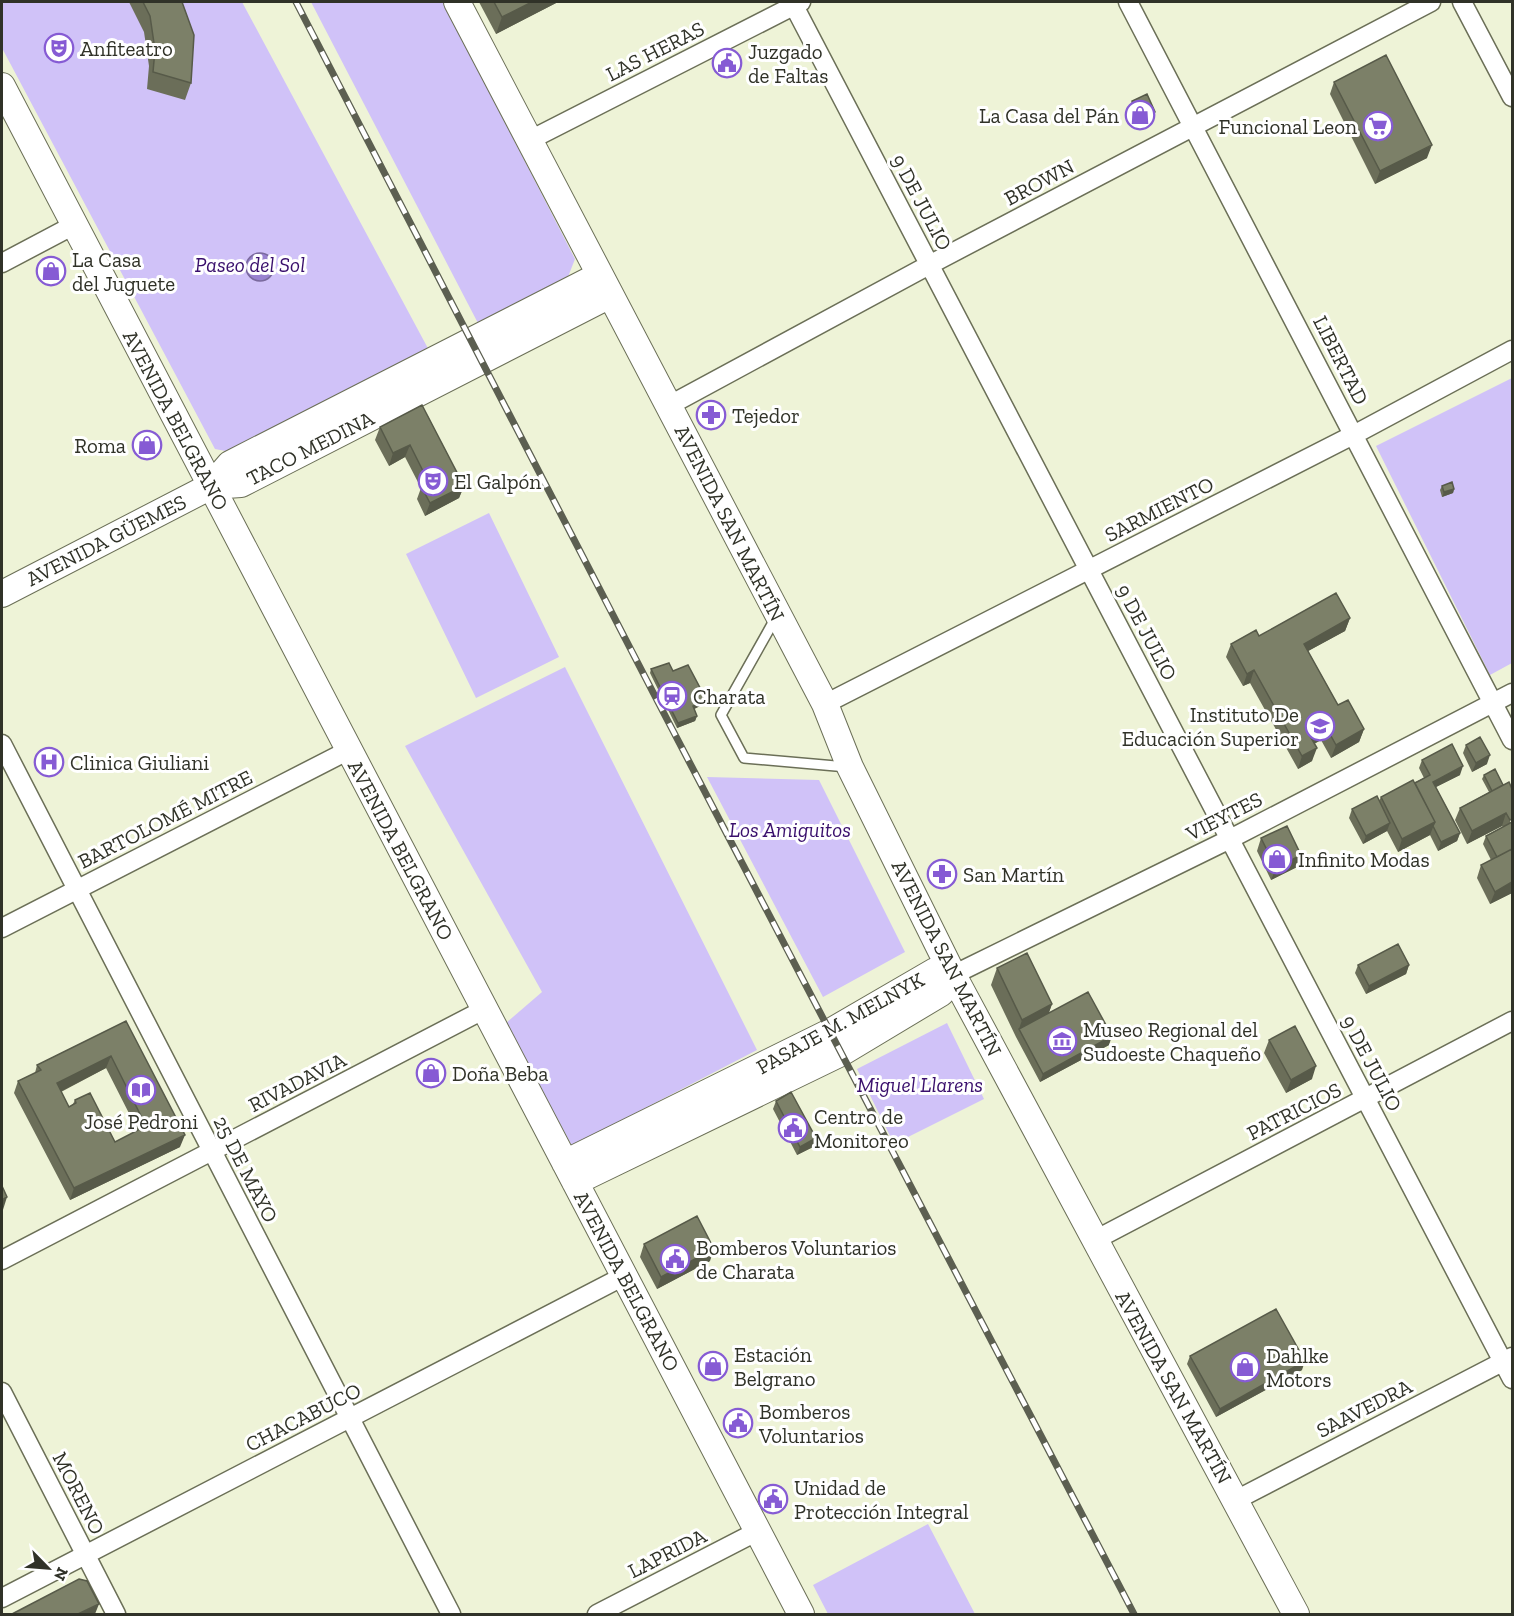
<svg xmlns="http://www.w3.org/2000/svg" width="1514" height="1616" viewBox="0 0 1514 1616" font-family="'Zilla Slab',serif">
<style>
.green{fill:#d0c2f8}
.water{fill:#9982cf;stroke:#7a6a9d;stroke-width:1.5}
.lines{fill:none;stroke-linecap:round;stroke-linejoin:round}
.lane-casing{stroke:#6b6f57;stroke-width:12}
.street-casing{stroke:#6b6f57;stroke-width:21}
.secondary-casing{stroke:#6b6f57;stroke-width:28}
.lane{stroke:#fff;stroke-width:9}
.street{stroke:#fff;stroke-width:18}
.secondary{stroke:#fff;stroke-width:26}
.rail-casing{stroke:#5c5f51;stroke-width:7}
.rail{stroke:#fff;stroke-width:4.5;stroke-dasharray:14;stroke-linecap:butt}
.wall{fill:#6b6e59;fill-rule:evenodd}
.shaded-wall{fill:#575a49}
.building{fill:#7c8068;stroke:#575a49;stroke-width:1.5;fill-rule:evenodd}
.labels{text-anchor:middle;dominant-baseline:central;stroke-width:6;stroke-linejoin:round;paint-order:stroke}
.poi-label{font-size:21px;fill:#303228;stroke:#fff;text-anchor:start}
.street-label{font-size:21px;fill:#303228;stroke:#fff}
.park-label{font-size:21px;font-style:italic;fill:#390f6c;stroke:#fff}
</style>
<rect width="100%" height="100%" fill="#eef3d7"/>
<path class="green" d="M 2,2 L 242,2 L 431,354 L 236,453 L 215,449 L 2,48 Z
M 311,2 L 443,2 L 575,259 L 566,282 L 480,327 Z
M 1512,378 L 1512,663 L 1490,675 L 1376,446 Z
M 489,513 L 559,657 L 476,698 L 406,554 Z
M 565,667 L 757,1050 L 572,1146 L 506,1023 L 542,992 L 405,746 Z
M 707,777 L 819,780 L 905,952 L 823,997 Z
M 947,1023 L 984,1099 L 894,1144 L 857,1069 Z
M 928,1524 L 975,1614 L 828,1614 L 813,1585 Z"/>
<path class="water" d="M246 267a14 14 0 1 1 28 0a14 14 0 1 1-28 0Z"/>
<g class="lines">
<g class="lane-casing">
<path id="lane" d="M 775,619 L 721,715 L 744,758 L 847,767"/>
</g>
<g class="street-casing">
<path id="street" d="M 792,2 L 1512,1379
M 1128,2 L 1512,740
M 1462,2 L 1512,97
M 530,140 L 801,2
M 2,263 L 74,225
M 670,405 L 929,265 L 1431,2
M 825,704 L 1361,431 L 1512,350
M 2,744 L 451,1614
M 2,928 L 349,750
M 953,975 L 1230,839 L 1512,693
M 1095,1240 L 1512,1021
M 2,1260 L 485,1009
M 2,1392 L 116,1614
M 1236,1500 L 1512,1357
M 2,1598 L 624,1276
M 597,1614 L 758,1531"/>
</g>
<g class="secondary-casing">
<path id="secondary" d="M 457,2 L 825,704 L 850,767 L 953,975 L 1296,1614
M 2,86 L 801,1614
M 211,486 L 241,484 L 610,295
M 2,594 L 211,486 L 230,464 L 600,275
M 565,1163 L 830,1032 L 935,971 L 953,975 L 941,993 L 841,1053 L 575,1182"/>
</g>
<use href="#lane" class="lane"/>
<use href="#street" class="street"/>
<use href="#secondary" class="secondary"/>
<g class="rail-casing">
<path id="rail" d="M 296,2 L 658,702 L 1134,1614"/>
</g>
<use href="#rail" class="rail"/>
</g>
<path class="wall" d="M 129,2 L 182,2 L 191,83 L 185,100 L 147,89 L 149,66 L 144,32 Z
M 479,2 L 558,2 L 496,34 Z
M 1334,82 L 1427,158 L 1375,184 L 1330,94 Z
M 1132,101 L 1155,112 L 1152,120 L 1137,128 L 1129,110 Z
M 422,405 L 464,486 L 459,498 L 425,516 L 417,499 L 421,488 L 405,457 L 389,466 L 375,440 L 380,427 Z
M 1442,486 L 1454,489 L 1453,493 L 1442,497 L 1440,490 Z
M 1350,618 L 1345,631 L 1308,651 L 1338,705 L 1364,729 L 1359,742 L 1331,758 L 1321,740 L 1314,744 L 1312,761 L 1298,769 L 1250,683 L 1243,686 L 1226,657 L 1231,644 L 1259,636 Z
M 651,669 L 673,671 L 704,704 L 694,709 L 697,716 L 695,721 L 677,728 L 650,673 Z
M 1466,745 L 1487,764 L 1472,772 L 1463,753 Z
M 1422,760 L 1460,775 L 1436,787 L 1460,833 L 1457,841 L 1438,851 L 1430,835 L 1398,852 L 1387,831 L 1363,844 L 1349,818 L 1352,809 L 1379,801 L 1381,797 L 1424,778 L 1419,768 Z
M 1484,775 L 1503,785 L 1509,782 L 1512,893 L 1490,904 L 1477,878 L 1481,865 L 1491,860 L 1483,844 L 1486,836 L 1503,827 L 1502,826 L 1467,844 L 1455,820 L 1460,808 L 1489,792 L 1482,779 Z
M 1261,838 L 1301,855 L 1297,867 L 1271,880 L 1257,851 Z
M 1358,965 L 1409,965 L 1406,974 L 1366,994 L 1355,973 Z
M 997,968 L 1052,1004 L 1049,1012 L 1109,1045 L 1040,1082 L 1016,1037 L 991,985 Z
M 126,1021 L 180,1147 L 70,1200 L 14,1093 L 18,1081 L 35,1073 L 37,1065 ZM 106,1068 L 138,1131 L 115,1142 L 75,1100 L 73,1104 L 69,1107 L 61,1092 Z
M 1269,1040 L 1312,1079 L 1286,1093 L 1264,1053 Z
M 776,1101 L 816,1138 L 813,1147 L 797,1155 L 773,1109 Z
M 644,1244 L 710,1261 L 657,1289 L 640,1257 Z
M 1190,1356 L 1302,1370 L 1216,1417 L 1187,1364 Z"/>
<path class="shaded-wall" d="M 532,2 L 558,2 L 496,34 L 502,17 Z
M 1155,112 L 1152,120 L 1137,128 L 1140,119 Z
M 1432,145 L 1427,158 L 1375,184 L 1380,171 Z
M 410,445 L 405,457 L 389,466 L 393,453 Z
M 464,486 L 459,498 L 425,516 L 430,503 Z
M 1454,489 L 1453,493 L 1442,497 L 1444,492 Z
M 1350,618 L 1345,631 L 1299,656 L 1304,644 Z
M 1254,670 L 1250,683 L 1243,686 L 1247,674 Z
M 706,699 L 704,704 L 692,710 L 693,706 Z
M 697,716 L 695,721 L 677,728 L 678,723 Z
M 1326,727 L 1321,740 L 1306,748 L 1310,736 Z
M 1364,729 L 1359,742 L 1331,758 L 1336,745 Z
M 1317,748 L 1312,761 L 1298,769 L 1302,756 Z
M 1490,755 L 1487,764 L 1472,772 L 1476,763 Z
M 1463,766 L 1460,775 L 1430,790 L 1433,782 Z
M 1506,813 L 1502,826 L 1467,844 L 1472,831 Z
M 1435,822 L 1430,835 L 1398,852 L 1402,839 Z
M 1390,823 L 1387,831 L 1363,844 L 1366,836 Z
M 1460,833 L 1457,841 L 1438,851 L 1441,842 Z
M 1301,855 L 1297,867 L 1271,880 L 1276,868 Z
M 1512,882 L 1512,893 L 1490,904 L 1495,892 Z
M 1409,965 L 1406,974 L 1366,994 L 1369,986 Z
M 1052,1004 L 1046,1021 L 1019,1029 L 1022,1020 Z
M 1112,1036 L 1109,1045 L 1040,1082 L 1043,1074 Z
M 111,1056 L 106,1068 L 52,1096 L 57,1083 Z
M 1316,1066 L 1312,1079 L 1286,1093 L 1291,1080 Z
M 185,1135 L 180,1147 L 70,1200 L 74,1188 Z
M 816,1138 L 813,1147 L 797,1155 L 800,1147 Z
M 7,1197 L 2,1213 L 2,1200 Z
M 714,1249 L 710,1261 L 657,1289 L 661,1277 Z
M 1305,1361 L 1302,1370 L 1216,1417 L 1220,1409 Z
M 99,1604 L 95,1614 L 78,1614 Z"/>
<path class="building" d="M 143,2 L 182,2 L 194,35 L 191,83 L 153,72 L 155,50 L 150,16 Z
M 494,2 L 532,2 L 502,17 Z
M 1386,55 L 1432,145 L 1380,171 L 1334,82 Z
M 1147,94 L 1155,112 L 1140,119 L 1132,101 Z
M 422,405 L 464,486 L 430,503 L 421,486 L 429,483 L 410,445 L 393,453 L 380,427 Z
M 1452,482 L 1454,489 L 1444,492 L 1442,486 Z
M 1336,593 L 1350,618 L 1304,644 L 1338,705 L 1348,700 L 1364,729 L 1336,745 L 1326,727 L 1310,736 L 1317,748 L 1302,756 L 1254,670 L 1247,674 L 1231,644 L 1256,630 L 1259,636 Z
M 669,663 L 673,671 L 688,665 L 706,699 L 693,706 L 697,716 L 678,723 L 651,669 Z
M 1480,737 L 1490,755 L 1476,763 L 1466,745 Z
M 1452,744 L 1463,766 L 1433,782 L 1460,833 L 1441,842 L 1433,826 L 1435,822 L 1415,783 L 1430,775 L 1422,760 Z
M 1495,769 L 1503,785 L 1492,791 L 1484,775 Z
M 1413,780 L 1435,822 L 1402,839 L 1381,797 Z
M 1509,782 L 1512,789 L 1512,819 L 1510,820 L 1506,813 L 1472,831 L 1460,808 Z
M 1377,796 L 1390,823 L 1366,836 L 1352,809 Z
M 1512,822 L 1512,849 L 1497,857 L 1486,836 Z
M 1287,826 L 1301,855 L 1276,868 L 1261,838 Z
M 1512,849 L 1512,882 L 1495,892 L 1481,865 Z
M 1398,944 L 1409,965 L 1369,986 L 1358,965 Z
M 1027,953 L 1052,1004 L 1022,1020 L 997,968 Z
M 1088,992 L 1112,1036 L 1043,1074 L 1019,1029 Z
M 126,1021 L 185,1135 L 74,1188 L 18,1081 L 41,1070 L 37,1065 ZM 111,1056 L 146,1126 L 115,1142 L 90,1093 L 75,1100 L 76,1103 L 69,1107 L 57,1083 Z
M 1295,1026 L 1316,1066 L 1291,1080 L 1269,1040 Z
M 791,1092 L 816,1138 L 800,1147 L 776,1101 Z
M 2,1186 L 7,1197 L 2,1200 Z
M 697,1216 L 714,1249 L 661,1277 L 644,1244 Z
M 1276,1309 L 1305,1361 L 1220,1409 L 1190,1356 Z
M 79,1579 L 87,1581 L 99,1604 L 78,1614 L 12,1614 Z"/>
<defs>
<g id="theatre-ring" transform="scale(1.5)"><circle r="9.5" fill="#fff" stroke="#865bd4" stroke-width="1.5"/><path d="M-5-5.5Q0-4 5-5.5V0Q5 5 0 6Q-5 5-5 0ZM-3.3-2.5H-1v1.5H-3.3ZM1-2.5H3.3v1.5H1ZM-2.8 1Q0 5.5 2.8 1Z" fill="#865bd4"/></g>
<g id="civic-ring" transform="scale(1.5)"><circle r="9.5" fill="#fff" stroke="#865bd4" stroke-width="1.5"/><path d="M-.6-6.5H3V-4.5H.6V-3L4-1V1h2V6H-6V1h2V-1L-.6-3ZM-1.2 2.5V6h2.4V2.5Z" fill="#865bd4"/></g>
<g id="shop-ring" transform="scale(1.5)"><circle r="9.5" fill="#fff" stroke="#865bd4" stroke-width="1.5"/><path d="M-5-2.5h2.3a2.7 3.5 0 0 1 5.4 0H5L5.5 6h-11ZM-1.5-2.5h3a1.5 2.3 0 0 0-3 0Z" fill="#865bd4"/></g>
<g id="supermarket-ring" transform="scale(1.5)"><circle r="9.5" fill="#fff" stroke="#865bd4" stroke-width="1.5"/><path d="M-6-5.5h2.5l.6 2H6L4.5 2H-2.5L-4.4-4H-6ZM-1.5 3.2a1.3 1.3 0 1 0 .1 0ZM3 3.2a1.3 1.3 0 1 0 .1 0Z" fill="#865bd4"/></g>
<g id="pharmacy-ring" transform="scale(1.5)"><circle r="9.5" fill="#fff" stroke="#865bd4" stroke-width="1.5"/><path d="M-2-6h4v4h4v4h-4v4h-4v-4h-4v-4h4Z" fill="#865bd4"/></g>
<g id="station-ring" transform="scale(1.5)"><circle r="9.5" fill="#fff" stroke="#865bd4" stroke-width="1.5"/><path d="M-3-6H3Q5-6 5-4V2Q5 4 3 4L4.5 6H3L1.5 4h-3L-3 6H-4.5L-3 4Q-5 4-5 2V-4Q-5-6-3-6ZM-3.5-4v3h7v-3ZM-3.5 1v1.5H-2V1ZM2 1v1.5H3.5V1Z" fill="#865bd4"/></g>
<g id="university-ring" transform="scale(1.5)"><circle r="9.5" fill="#fff" stroke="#865bd4" stroke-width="1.5"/><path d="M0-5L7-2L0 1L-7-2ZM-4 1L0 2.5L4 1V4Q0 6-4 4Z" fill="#865bd4"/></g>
<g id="hospital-ring" transform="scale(1.5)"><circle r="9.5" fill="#fff" stroke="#865bd4" stroke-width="1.5"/><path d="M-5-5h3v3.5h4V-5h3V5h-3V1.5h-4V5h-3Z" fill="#865bd4"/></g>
<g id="museum-ring" transform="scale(1.5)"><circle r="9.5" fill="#fff" stroke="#865bd4" stroke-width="1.5"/><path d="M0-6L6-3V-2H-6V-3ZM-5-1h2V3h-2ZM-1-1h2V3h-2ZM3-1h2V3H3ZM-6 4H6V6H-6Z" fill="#865bd4"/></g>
<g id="library-ring" transform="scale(1.5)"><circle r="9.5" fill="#fff" stroke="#865bd4" stroke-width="1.5"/><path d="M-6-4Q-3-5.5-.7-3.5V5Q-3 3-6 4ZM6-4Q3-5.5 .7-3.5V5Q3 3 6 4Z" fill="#865bd4"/></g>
</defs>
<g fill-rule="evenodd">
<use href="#theatre-ring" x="59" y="48"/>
<use href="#civic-ring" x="727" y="63"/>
<use href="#shop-ring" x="1140" y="115"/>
<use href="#supermarket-ring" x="1378" y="126"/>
<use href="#shop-ring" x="51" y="271"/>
<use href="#pharmacy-ring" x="711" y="415"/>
<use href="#shop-ring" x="147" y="445"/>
<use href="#theatre-ring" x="433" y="481"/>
<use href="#station-ring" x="672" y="696"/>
<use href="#university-ring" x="1320" y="726"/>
<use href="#hospital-ring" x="49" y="762"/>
<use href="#shop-ring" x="1277" y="859"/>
<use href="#pharmacy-ring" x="942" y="874"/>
<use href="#museum-ring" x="1062" y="1041"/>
<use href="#shop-ring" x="431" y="1073"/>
<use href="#library-ring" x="141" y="1090"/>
<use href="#civic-ring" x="793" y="1128"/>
<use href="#civic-ring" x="675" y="1259"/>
<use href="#shop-ring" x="713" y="1366"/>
<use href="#shop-ring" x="1245" y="1367"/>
<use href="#civic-ring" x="738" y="1423"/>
<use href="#civic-ring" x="773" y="1499"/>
</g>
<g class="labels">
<g class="poi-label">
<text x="80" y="48">Anfiteatro</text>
<text x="748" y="51">Juzgado<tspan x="748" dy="24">de Faltas</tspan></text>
<text x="1119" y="115" text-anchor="end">La Casa del Pán</text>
<text x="1357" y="126" text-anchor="end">Funcional Leon</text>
<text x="72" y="259">La Casa<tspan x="72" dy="24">del Juguete</tspan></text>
<text x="732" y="415">Tejedor</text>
<text x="126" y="445" text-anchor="end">Roma</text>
<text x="454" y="481">El Galpón</text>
<text x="693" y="696">Charata</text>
<text x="1299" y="714" text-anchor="end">Instituto De<tspan x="1299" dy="24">Educación Superior</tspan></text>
<text x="70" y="762">Clinica Giuliani</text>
<text x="1298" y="859">Infinito Modas</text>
<text x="963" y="874">San Martín</text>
<text x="1083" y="1029">Museo Regional del<tspan x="1083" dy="24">Sudoeste Chaqueño</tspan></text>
<text x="452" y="1073">Doña Beba</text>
<text x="814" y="1116">Centro de<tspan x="814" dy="24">Monitoreo</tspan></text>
<text x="141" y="1121" text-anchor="middle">José Pedroni</text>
<text x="696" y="1247">Bomberos Voluntarios<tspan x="696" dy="24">de Charata</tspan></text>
<text x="734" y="1354">Estación<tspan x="734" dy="24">Belgrano</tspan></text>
<text x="1266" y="1355">Dahlke<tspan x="1266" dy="24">Motors</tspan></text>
<text x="759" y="1411">Bomberos<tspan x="759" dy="24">Voluntarios</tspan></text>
<text x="794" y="1487">Unidad de<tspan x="794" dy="24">Protección Integral</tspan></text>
</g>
<g class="street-label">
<text transform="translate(655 51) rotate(-27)">LAS HERAS</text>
<text transform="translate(1039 182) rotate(-28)">BROWN</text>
<text transform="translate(922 202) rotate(62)">9 DE JULIO</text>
<text transform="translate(1341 360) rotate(63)">LIBERTAD</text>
<text transform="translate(176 420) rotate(62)">AVENIDA BELGRANO</text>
<text transform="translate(310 448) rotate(-27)">TACO MEDINA</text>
<text transform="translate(1159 509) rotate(-27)">SARMIENTO</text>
<text transform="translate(730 523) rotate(63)">AVENIDA SAN MARTÍN</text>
<text transform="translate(106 540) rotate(-27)">AVENIDA GÜEMES</text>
<text transform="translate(1147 632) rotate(62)">9 DE JULIO</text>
<text transform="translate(1224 816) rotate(-27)">VIEYTES</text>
<text transform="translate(165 819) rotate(-27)">BARTOLOMÉ MITRE</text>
<text transform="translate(401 850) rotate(62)">AVENIDA BELGRANO</text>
<text transform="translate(947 958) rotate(63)">AVENIDA SAN MARTÍN</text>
<text transform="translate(840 1023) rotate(-29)">PASAJE M. MELNYK</text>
<text transform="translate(1372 1063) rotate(62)">9 DE JULIO</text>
<text transform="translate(297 1082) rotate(-27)">RIVADAVIA</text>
<text transform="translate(1294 1111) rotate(-27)">PATRICIOS</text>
<text transform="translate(246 1169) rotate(63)">25 DE MAYO</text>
<text transform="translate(627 1281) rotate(62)">AVENIDA BELGRANO</text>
<text transform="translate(1174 1387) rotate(61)">AVENIDA SAN MARTÍN</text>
<text transform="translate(1364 1408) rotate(-27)">SAAVEDRA</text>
<text transform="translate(303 1417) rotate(-27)">CHACABUCO</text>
<text transform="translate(79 1493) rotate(63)">MORENO</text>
<text transform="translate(667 1553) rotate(-27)">LAPRIDA</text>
</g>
<g class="park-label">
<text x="250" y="264">Paseo del Sol</text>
<text x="790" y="829">Los Amiguitos</text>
<text x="920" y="1084">Miguel Llarens</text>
</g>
</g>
<rect width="1514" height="1616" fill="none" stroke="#303228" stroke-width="6"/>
<g transform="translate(48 1568) rotate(115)" stroke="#ffffff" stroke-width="4.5" paint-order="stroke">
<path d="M0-4.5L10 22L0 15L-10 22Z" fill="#303228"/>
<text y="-9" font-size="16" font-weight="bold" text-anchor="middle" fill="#303228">N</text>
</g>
</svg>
